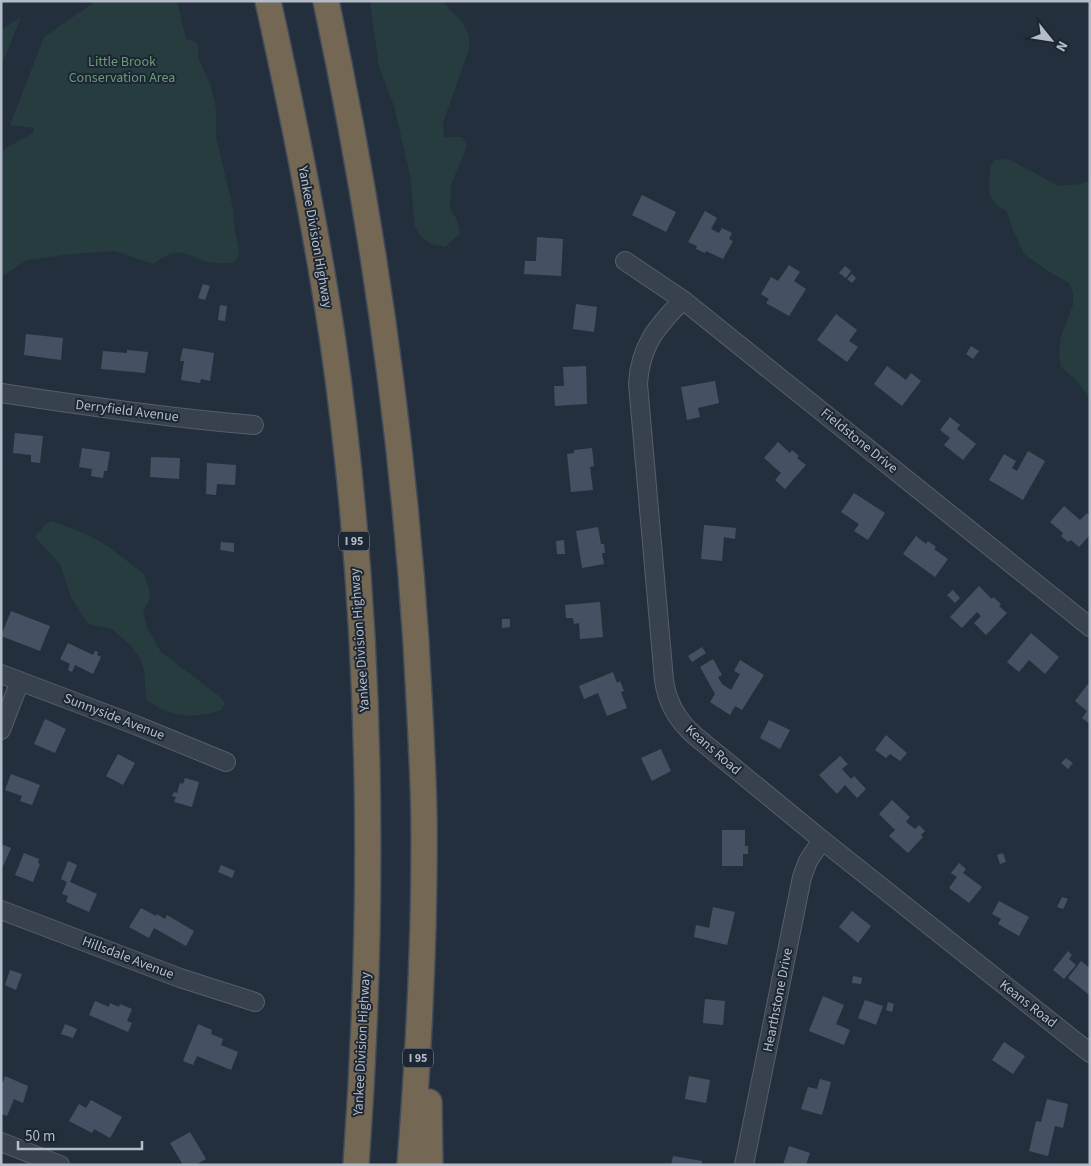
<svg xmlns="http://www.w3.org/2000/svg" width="1091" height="1166" viewBox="0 0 1091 1166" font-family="'Source Sans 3',sans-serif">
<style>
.green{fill:#263c3f}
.building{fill:#455162}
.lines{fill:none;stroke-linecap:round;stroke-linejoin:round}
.minor-casing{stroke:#565f6c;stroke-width:20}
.highway-casing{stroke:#434c59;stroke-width:28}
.minor{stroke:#38414e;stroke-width:18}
.highway{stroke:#746855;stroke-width:25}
.labels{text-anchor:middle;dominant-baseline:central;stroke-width:4;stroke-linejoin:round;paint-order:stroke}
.shield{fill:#1d2633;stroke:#878f9c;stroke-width:1}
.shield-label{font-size:12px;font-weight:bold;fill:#b4bcc9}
.park-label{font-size:14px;fill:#6b9a76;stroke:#1d2633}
.street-label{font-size:14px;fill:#b4bcc9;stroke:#1d2633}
</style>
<rect width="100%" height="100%" fill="#242f3e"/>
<path class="green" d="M 96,1 L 177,1 L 186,39 L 192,40 L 198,45 L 198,57 L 211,86 L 216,109 L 216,136 L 233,209 L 234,227 L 238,245 L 239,255 L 235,262 C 225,264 214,264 204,261 C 192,257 184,249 170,254 C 164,256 158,261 153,264 L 115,251 L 71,254 L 27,260 L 1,277 L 1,151 L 33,133 L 34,128 L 10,125 L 44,37 Z
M 370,1 L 442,1 L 462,22 L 469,35 L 469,49 L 443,123 L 444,137 L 462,137 L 467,146 L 451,185 L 450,208 L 457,220 L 460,233 L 445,247 L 431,244 L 421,237 L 415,227 L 410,175 L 394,106 L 379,67 Z
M 21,17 L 1,67 L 1,30 Z
M 1008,159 L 1059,186 L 1080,184 L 1090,181 L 1090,399 L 1076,380 L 1061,367 L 1059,353 L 1061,337 L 1073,305 L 1073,293 L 1069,283 L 1046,270 L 1024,254 L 1013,230 L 1007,212 L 996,204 L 989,194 L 990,166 L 994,160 Z
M 53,521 L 88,535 L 106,545 L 143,573 L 149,588 L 150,599 L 143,611 L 147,628 L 161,652 L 219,696 L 225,703 L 221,710 C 195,719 168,718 146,699 L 144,670 L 140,658 L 129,644 L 112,629 L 88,624 L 71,597 L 60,564 L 35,537 L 45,524 Z"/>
<path class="building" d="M 642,195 L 676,212 L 666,232 L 632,215 Z
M 705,211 L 717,218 L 711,229 L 719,233 L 722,228 L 732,233 L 729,239 L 733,241 L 723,259 L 706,251 L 705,253 L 696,249 L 697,246 L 688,242 Z
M 537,237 L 563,239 L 561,276 L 524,274 L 525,261 L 536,261 Z
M 789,265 L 800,272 L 794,281 L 806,289 L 789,316 L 766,303 L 769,299 L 761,294 L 771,277 L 778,281 Z
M 845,266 L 851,271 L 846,278 L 839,273 Z
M 852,274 L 856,278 L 852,283 L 847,279 Z
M 203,284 L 210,286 L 205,300 L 198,298 Z
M 576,304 L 597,307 L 594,332 L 573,329 Z
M 220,305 L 227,306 L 225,321 L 218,320 Z
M 836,314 L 857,330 L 849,341 L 858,347 L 847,362 L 817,340 Z
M 26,334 L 63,338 L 61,360 L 24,355 Z
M 971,346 L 979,351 L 973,359 L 966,354 Z
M 183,348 L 214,353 L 210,381 L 201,379 L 200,383 L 181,380 L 184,361 L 180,361 Z
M 127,350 L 148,352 L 145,373 L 101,369 L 103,351 L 127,353 Z
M 586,366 L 587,404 L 555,406 L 554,386 L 564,386 L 563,367 Z
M 887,366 L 906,380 L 911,373 L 921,381 L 902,406 L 874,384 Z
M 715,381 L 719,403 L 698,408 L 700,417 L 687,420 L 681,387 Z
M 950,417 L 960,425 L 957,429 L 976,444 L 963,460 L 944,445 L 950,438 L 940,430 Z
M 15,433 L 43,436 L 40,463 L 31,462 L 31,455 L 13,453 Z
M 778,442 L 790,453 L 792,450 L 799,456 L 797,458 L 806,465 L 785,489 L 775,480 L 781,473 L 764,458 Z
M 82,448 L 110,452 L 107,471 L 104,471 L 103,478 L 91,476 L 92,469 L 79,467 Z
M 592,448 L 594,466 L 590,467 L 593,490 L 571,492 L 567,454 L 574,453 L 574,450 Z
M 1028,451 L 1045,461 L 1023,500 L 989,480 L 1004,454 L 1016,461 L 1012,468 L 1017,471 Z
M 151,457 L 180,458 L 179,479 L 150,477 Z
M 207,463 L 236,465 L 235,485 L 217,484 L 216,495 L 206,494 Z
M 854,493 L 885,513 L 868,540 L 854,531 L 859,524 L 841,512 Z
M 1064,506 L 1080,520 L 1087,513 L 1090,515 L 1090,535 L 1079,547 L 1071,540 L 1068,542 L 1061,536 L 1063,533 L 1050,522 Z
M 704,525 L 736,528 L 735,539 L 724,537 L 722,561 L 701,559 Z
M 598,527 L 601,544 L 604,544 L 605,553 L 602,553 L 604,564 L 582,568 L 576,531 Z
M 916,536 L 926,544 L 928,541 L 936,547 L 934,549 L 948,559 L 935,577 L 903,554 Z
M 564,540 L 565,554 L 557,554 L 556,541 Z
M 221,542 L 234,543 L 234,552 L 220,550 Z
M 979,586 L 992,599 L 993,597 L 1001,604 L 999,606 L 1007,613 L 986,635 L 974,623 L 981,616 L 977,612 L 962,628 L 950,617 Z
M 953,590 L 960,598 L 955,603 L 947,595 Z
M 600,602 L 603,637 L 580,639 L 579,623 L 574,624 L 573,618 L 566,618 L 565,605 Z
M 11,611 L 50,626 L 40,651 L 1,636 Z
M 502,619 L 510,619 L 510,627 L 502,628 Z
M 1031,633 L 1059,657 L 1045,674 L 1029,660 L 1019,672 L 1007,662 Z
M 68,643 L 93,655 L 95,651 L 98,652 L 97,655 L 101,657 L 93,674 L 75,665 L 72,672 L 68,670 L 70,664 L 60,659 Z
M 702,647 L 706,653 L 692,662 L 688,656 Z
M 713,659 L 722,675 L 718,677 L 722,684 L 731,690 L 740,674 L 734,671 L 740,660 L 764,675 L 742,710 L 735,706 L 730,715 L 710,702 L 715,694 L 700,667 Z
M 613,672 L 617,683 L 620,681 L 624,691 L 621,692 L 627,708 L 607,716 L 598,693 L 584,699 L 579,686 Z
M 1088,684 L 1090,686 L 1090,724 L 1082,718 L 1087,711 L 1075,701 Z
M 45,719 L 66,729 L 55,753 L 34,744 Z
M 769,720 L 790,730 L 780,749 L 760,738 Z
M 886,735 L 907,753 L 900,761 L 890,754 L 886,758 L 875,750 Z
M 661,749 L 671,771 L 652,781 L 641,758 Z
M 118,754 L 135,763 L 123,785 L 106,776 Z
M 840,756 L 848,764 L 842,769 L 851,779 L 854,776 L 866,789 L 857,798 L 845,785 L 837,794 L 819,775 Z
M 1066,758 L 1073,763 L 1068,769 L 1061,763 Z
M 11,774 L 40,785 L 32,805 L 20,801 L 22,796 L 5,790 Z
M 185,778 L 199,782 L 192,807 L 174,802 L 176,797 L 172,796 L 174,792 L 177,793 L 180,783 L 183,784 Z
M 892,800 L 910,817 L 906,822 L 915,829 L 919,825 L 925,831 L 921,835 L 923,837 L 908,853 L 889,836 L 895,830 L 879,814 Z
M 722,830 L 745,830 L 745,846 L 748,846 L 748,854 L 743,854 L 743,866 L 722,866 Z
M 1,844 L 11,848 L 1,871 Z
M 24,853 L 39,859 L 38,863 L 40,864 L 33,882 L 15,875 Z
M 1003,853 L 1006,862 L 1000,864 L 997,855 Z
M 68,861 L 77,865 L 70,882 L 97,894 L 89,912 L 66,902 L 68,896 L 62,894 L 67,882 L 61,879 Z
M 959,863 L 966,869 L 963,873 L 982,887 L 969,903 L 949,888 L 957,877 L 951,873 Z
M 221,865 L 235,871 L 232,878 L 218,872 Z
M 1062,897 L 1068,899 L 1063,909 L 1057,907 Z
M 999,901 L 1029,917 L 1019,936 L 998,924 L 1001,919 L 992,914 Z
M 713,907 L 735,912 L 727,945 L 694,937 L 696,925 L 709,928 Z
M 141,908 L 156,916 L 157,914 L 165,919 L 167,915 L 194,931 L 186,946 L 154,928 L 149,938 L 129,927 Z
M 852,911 L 871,926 L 858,943 L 839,927 Z
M 1068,951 L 1072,955 L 1069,959 L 1076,965 L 1064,979 L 1053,970 Z
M 1081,961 L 1090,968 L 1090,992 L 1088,994 L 1068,978 Z
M 10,970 L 22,974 L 16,990 L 5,985 Z
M 853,976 L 862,978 L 861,984 L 852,983 Z
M 823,996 L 844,1005 L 836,1024 L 850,1030 L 844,1045 L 809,1031 Z
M 705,999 L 725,1001 L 723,1025 L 703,1023 Z
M 865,1000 L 883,1006 L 876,1025 L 858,1018 Z
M 95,1001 L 109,1007 L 110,1003 L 119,1007 L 120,1004 L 132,1009 L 127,1021 L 132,1023 L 128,1032 L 89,1015 Z
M 888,1002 L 894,1004 L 892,1012 L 886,1010 Z
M 65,1024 L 77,1029 L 73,1038 L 61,1034 Z
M 198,1024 L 212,1030 L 211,1034 L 223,1039 L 221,1045 L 238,1052 L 231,1070 L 197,1056 L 193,1065 L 183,1061 Z
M 1004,1042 L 1025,1056 L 1013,1074 L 992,1060 Z
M 5,1076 L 28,1086 L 23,1103 L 14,1099 L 7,1116 L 1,1114 L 1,1082 L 3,1082 Z
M 689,1076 L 710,1080 L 706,1103 L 685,1099 Z
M 820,1079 L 831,1082 L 822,1115 L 801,1109 L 808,1087 L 817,1089 Z
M 1047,1099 L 1068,1104 L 1063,1128 L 1055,1126 L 1048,1156 L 1029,1151 L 1036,1121 L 1041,1122 Z
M 91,1100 L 122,1117 L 110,1138 L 94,1129 L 92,1133 L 69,1121 L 79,1104 L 86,1108 Z
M 190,1132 L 206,1159 L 195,1165 L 183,1165 L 170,1143 Z
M 789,1146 L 810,1153 L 806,1165 L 783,1165 Z
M 673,1156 L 702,1161 L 702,1165 L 671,1165 Z"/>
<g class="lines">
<g class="minor-casing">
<path id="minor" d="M 625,261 L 683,300 L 1090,627
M 683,300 C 657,326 640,346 638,384 L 664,680 C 667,702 677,720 694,735 L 822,840 L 1090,1053
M 1,393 C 85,406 169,418 254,425
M 1,674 L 138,726 L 226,762
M 1,730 L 20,681
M 1,910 L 180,978 L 255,1002
M 1,1142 L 60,1165
M 744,1165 L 802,877 L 808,861 L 822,840"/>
</g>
<g class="highway-casing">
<path id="highway" d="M 268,1 C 293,114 316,228 333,342 C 372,614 376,891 356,1165
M 326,1 C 371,213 402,426 416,642 C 419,700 423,759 424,818 C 425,934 419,1049 410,1165
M 429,1102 L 430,1165"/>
</g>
<use href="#minor" class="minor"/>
<use href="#highway" class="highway"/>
</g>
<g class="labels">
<g class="shield">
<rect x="339" y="531.5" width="30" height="19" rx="4"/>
<rect x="403" y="1048.5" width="30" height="19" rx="4"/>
</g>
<g class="shield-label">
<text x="354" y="541">I 95</text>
<text x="418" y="1058">I 95</text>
</g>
<g class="park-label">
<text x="122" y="62">Little Brook<tspan x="122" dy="16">Conservation Area</tspan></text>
</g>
<g class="street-label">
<text transform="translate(315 237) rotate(80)">Yankee Division Highway</text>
<text transform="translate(127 411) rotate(7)">Derryfield Avenue</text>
<text transform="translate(859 441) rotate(39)">Fieldstone Drive</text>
<text transform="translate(360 640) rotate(-94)">Yankee Division Highway</text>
<text transform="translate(114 717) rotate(21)">Sunnyside Avenue</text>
<text transform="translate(713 750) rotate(41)">Keans Road</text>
<text transform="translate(128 958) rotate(21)">Hillsdale Avenue</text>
<text transform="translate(778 1000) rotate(-79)">Hearthstone Drive</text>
<text transform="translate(1028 1004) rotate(38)">Keans Road</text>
<text transform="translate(362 1044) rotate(-87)">Yankee Division Highway</text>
</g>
</g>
<rect width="1091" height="1166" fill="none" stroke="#b4bcc9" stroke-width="5"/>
<g transform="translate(1051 40) rotate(120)" stroke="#1d2633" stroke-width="4" paint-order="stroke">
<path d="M0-4L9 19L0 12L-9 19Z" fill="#b4bcc9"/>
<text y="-8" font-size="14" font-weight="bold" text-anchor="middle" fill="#b4bcc9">N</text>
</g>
<path d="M18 1141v8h124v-8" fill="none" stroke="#b4bcc9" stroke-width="2.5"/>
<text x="25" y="1141" font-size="15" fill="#b4bcc9" stroke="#1d2633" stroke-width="4" paint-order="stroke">50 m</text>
</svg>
